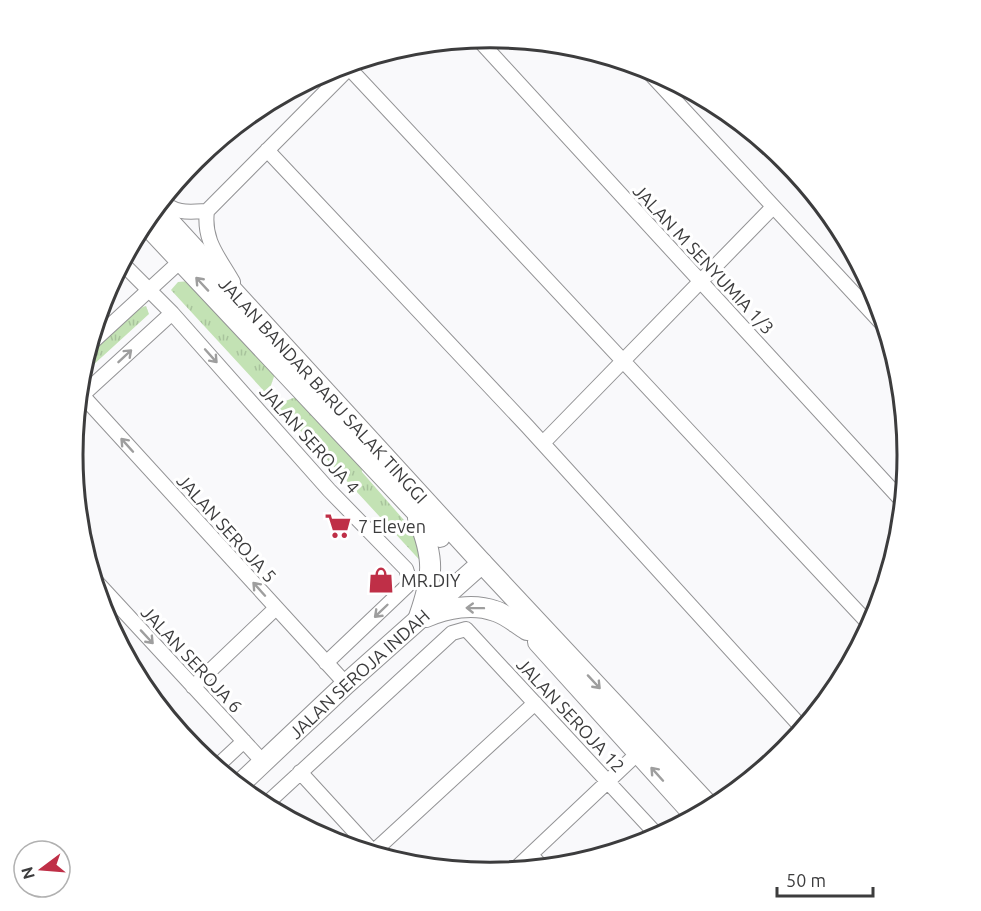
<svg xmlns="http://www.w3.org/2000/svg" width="981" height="911" viewBox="0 0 981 911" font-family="Ubuntu,sans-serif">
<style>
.grass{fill:url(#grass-tufts)}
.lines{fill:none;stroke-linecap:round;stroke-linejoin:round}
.street-casing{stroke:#939395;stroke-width:16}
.secondary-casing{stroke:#939395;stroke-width:22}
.street{stroke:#fff;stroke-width:14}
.secondary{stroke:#fff;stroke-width:20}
.oneway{stroke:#9e9e9e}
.labels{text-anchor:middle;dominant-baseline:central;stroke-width:6;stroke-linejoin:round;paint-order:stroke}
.street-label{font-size:18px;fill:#3c3c3d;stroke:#fff}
.poi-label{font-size:18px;fill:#3c3c3d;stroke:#fff;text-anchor:start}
.rim{fill:none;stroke:#3c3c3d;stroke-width:3}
</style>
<defs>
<pattern id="grass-tufts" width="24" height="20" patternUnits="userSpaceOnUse" patternTransform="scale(1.5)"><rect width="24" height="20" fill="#c3e2b4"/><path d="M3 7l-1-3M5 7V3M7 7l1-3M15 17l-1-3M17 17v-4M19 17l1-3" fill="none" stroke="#a8c39c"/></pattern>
</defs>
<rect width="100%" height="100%" fill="#f9f9fb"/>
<path class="grass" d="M 190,281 L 276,371 L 270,388 L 283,402 L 298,396 L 361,461 L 362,472 L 416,534 L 426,567 L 171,290 L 178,282 Z
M 146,306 L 149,314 L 80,377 C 81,371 82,364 86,359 C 95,348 134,308 146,306 Z"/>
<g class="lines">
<g class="street-casing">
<path id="street" d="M 478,39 L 904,503
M 349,68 L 871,626
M 645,68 L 886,328
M 267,150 L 527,426 L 804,730
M 161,201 C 177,214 187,212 207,211
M 122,263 L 172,313 L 329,490 L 406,569 L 409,578 L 407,586 L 326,663
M 233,282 C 219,257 203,241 207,211 L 354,63
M 89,345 L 187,255
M 82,395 L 346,684
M 78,399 L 172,313
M 543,443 L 773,207
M 93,578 L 264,763
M 193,687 L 276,608
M 215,768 L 244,741
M 300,772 L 377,856
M 264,806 L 452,633 L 466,629 L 659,837
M 371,854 L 535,703
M 531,855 L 543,868
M 513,871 L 638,753"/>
</g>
<g class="secondary-casing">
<g id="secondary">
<path id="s1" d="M 156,207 L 482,563 L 712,809"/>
<path d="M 144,222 L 440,537"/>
<path d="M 418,518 C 435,559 433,577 419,617"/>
<path d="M 426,617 C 447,608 473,603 495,611 C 506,614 517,624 527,630"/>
<path d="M 538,642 L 696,817"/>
<path id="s2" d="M 238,786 L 346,684 L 482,563"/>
</g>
</g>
<use href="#street" class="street"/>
<use href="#secondary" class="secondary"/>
</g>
<defs><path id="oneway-shaft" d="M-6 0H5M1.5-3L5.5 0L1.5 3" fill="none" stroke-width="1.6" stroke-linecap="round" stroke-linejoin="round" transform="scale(1.5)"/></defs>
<g class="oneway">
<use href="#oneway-shaft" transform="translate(202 284) rotate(-133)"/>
<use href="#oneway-shaft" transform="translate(125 356) rotate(-43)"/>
<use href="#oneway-shaft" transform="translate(211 356) rotate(48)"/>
<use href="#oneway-shaft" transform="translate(127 445) rotate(-132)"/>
<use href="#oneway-shaft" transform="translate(259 589) rotate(-132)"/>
<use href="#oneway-shaft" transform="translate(475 608) rotate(-179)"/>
<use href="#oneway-shaft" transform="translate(381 611) rotate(136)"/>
<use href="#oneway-shaft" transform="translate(147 637) rotate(47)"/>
<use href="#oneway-shaft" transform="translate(594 682) rotate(47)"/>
<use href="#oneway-shaft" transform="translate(657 774) rotate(-132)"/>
</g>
<defs>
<g id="supermarket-bare" transform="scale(2.07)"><path d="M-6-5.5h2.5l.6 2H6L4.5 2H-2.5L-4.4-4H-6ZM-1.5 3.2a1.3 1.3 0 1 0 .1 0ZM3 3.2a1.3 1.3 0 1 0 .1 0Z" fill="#bf2f47" stroke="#fff" stroke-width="2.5" paint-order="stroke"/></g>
<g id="shop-bare" transform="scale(2.07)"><path d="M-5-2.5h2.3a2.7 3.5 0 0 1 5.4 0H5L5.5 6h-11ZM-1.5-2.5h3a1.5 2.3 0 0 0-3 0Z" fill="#bf2f47" stroke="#fff" stroke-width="2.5" paint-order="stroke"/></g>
</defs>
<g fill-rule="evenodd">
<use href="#supermarket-bare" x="338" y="526"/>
<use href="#shop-bare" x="381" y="580"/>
</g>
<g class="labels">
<g class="street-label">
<text transform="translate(704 259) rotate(47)">JALAN M SENYUMIA 1/3</text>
<text stroke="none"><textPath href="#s1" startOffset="248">JALAN BANDAR BARU SALAK TINGGI</textPath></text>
<text transform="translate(310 439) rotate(48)">JALAN SEROJA 4</text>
<text transform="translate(227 528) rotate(48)">JALAN SEROJA 5</text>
<text transform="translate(192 659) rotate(47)">JALAN SEROJA 6</text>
<text stroke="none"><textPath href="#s2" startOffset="165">JALAN SEROJA INDAH</textPath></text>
<text transform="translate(571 715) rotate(47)">JALAN SEROJA 12</text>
</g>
<g class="poi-label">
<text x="358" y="526">7 Eleven</text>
<text x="401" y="580">MR.DIY</text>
</g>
</g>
<path d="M0 0H981V911H0ZM83 455a407 407 0 1 1 814 0a407 407 0 1 1-814 0Z" fill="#fff" fill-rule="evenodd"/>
<path class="rim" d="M83 455a407 407 0 1 1 814 0a407 407 0 1 1-814 0Z"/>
<g transform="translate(42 869) rotate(254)"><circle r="28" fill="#ffffff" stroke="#b1b1b1" stroke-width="1.5"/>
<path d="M0-4.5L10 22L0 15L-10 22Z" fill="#bf2f47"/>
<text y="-9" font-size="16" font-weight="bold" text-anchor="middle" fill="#3c3c3d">N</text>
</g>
<path d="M777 887v9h96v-9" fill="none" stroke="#3c3c3d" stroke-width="3"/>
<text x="786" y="887" font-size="18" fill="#3c3c3d" stroke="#ffffff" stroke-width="4.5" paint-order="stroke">50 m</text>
</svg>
